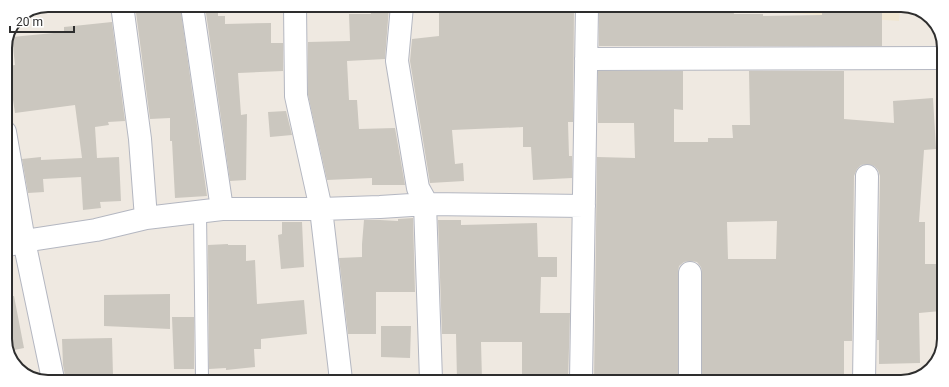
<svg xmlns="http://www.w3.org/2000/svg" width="949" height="387" viewBox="0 0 949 387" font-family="Roboto,sans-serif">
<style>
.education{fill:#f0e6d1}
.building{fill:#cbc7bf;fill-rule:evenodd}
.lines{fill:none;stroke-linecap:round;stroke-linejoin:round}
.service-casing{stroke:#b4b7c1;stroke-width:14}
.minor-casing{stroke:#b4b7c1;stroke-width:24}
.service{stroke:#fff;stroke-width:12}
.minor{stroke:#fff;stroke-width:22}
.rim{fill:none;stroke:#2e2e2e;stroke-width:2}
</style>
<rect width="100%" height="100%" fill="#efe9e1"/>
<path class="education" d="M 710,7 L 900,8 L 899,21 Z"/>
<path class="building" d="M 135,5 L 180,5 L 207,196 L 175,198 L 172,141 L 170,141 L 170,118 L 150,119 Z
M 205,6 L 218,6 L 218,16 L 225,16 L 225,24 L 271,23 L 271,43 L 283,43 L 283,71 L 238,73 L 241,115 L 247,114 L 246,180 L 230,181 Z
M 439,6 L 574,7 L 573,122 L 568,122 L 569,156 L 572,156 L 572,178 L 533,180 L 531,147 L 523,147 L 523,127 L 452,130 L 455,164 L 463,163 L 464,181 L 430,183 L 410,61 L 412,39 L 439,36 Z
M 389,7 L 385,59 L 347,61 L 349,100 L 357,100 L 359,129 L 395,128 L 405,185 L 372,185 L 372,178 L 327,180 L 308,95 L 308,42 L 350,41 L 349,14 L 371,14 L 370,8 Z
M 599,7 L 668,7 L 668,8 L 712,10 L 733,10 L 734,14 L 763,14 L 763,16 L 822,15 L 822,8 L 882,8 L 882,46 L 599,46 Z
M 112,22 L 125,121 L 108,122 L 109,125 L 95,127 L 97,158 L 119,157 L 121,201 L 100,202 L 101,208 L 83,210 L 81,177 L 43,179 L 44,192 L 28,193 L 22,159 L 41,157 L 41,160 L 82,158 L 75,105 L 15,113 L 8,66 L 15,65 L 12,37 L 64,32 L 64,27 Z
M 598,71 L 683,71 L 683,110 L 674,109 L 674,142 L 708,142 L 708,138 L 733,138 L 732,125 L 750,125 L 749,71 L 844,71 L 844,119 L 894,123 L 893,101 L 933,98 L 936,149 L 924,150 L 919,222 L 925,222 L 925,264 L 942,264 L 941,311 L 919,313 L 920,363 L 879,364 L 879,340 L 877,340 L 880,176 L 878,170 L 874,166 L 867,164 L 861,165 L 857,169 L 854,176 L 852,341 L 844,341 L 844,379 L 809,379 L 809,382 L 702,381 L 702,273 L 701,267 L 697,262 L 690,261 L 684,262 L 679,266 L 678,273 L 678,380 L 594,381 L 597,157 L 635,158 L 634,123 L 598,123 ZM 777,221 L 776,259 L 728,259 L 727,222 Z
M 286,111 L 292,135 L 270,137 L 268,112 Z
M 413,218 L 415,292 L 376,292 L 376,334 L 348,334 L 339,258 L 362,257 L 362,244 L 364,220 L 380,220 L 398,221 L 398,219 Z
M 438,220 L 461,220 L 461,225 L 537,223 L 538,257 L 557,257 L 557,277 L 541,277 L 540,313 L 570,313 L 568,381 L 522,381 L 522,342 L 481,342 L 482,380 L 457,380 L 456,334 L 442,334 Z
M 282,222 L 302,222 L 304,267 L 281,269 L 278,235 L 282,234 Z
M 228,244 L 228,245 L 246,245 L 246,261 L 255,260 L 257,304 L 304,300 L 307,334 L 261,339 L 261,349 L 254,349 L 255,367 L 226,370 L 226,368 L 209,369 L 208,245 Z
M 170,294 L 170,329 L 104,326 L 104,295 Z
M 14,296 L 24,348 L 9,351 L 5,342 L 5,297 Z
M 172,317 L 194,317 L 194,369 L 174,369 Z
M 381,326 L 411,326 L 410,358 L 381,357 Z
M 112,338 L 113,376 L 65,376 L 63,365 L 62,339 Z"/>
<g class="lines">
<g class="service-casing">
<path id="service" d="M 200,212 L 202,379"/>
</g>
<g class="minor-casing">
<path id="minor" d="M 122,5 L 140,139 L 146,218
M 192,6 L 222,209
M 295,6 L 296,96 L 321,209 L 341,380
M 402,6 L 397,61 L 418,188 L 427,204
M 586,59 L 944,58
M 5,132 L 24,241 L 53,379
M 425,204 L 431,380
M 5,246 L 24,241 L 96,230 L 146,218 L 222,209 L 321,209 L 380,207 L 427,204 L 584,206
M 581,381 L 587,7
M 690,381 L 690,273
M 864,382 L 867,176"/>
</g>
<use href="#service" class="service"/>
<use href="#minor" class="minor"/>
</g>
<path d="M0 0H949V387H0ZM48 12H901A36 36 0 0 1 937 48V339A36 36 0 0 1 901 375H48A36 36 0 0 1 12 339V48A36 36 0 0 1 48 12Z" fill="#fff" fill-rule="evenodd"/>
<path class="rim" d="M48 12H901A36 36 0 0 1 937 48V339A36 36 0 0 1 901 375H48A36 36 0 0 1 12 339V48A36 36 0 0 1 48 12Z"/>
<path d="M10 26v6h64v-6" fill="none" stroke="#2e2e2e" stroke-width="2"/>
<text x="16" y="26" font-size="12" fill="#2e2e2e" stroke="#ffffff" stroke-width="3" paint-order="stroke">20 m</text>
</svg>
